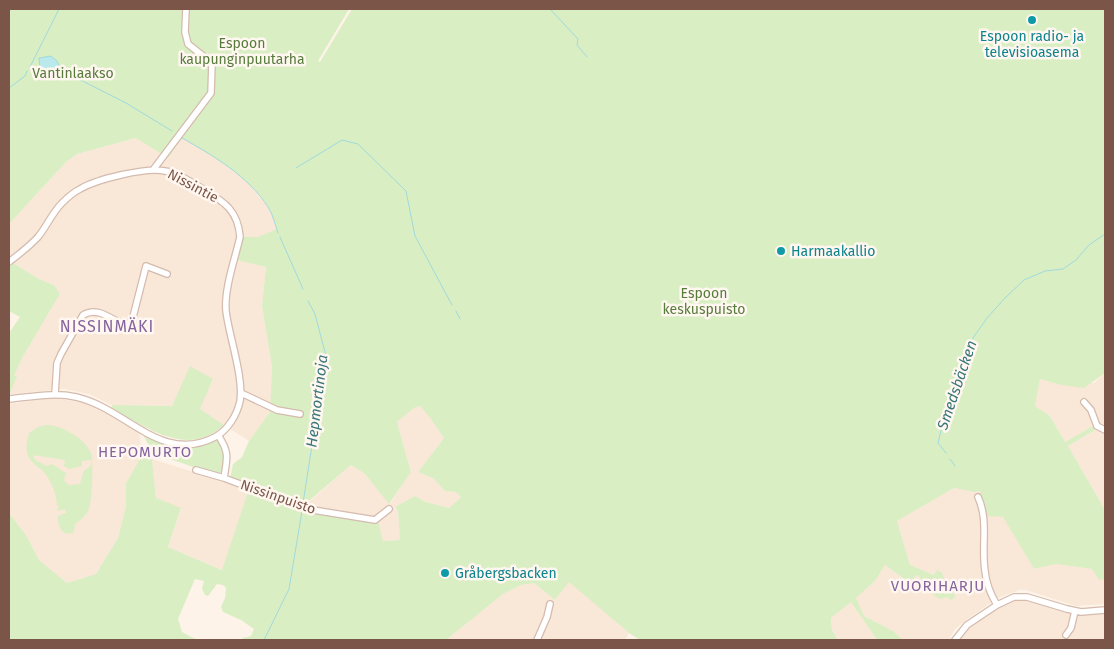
<svg xmlns="http://www.w3.org/2000/svg" width="1114" height="649" viewBox="0 0 1114 649" font-family="'Fira Sans',sans-serif">
<style>
.residential{fill:#f9e7d8}
.green{fill:#daeec4;fill-rule:evenodd}
.water{fill:#b9e9ea;stroke:#9fdadd}
.lines{fill:none;stroke-linecap:round;stroke-linejoin:round}
.stream{stroke:#9fdadd;stroke-width:1}
.minor-casing{stroke:#d4bbae;stroke-width:8}
.minor{stroke:#fff;stroke-width:5.5}
.culture-dot{fill:#0f9aa8;stroke:#fff7f0;stroke-width:2}
.labels{text-anchor:middle;dominant-baseline:central;stroke-width:5;stroke-linejoin:round;paint-order:stroke}
.culture-label{font-size:14px;fill:#0d838f;stroke:#fff7f0;text-anchor:start}
.park-label{font-size:14px;fill:#567c3c;stroke:#fff7f0}
.street-label{font-size:14px;fill:#7b5548;stroke:#fff7f0}
.water-label{font-size:15px;font-style:italic;fill:#38767a;stroke:#fff7f0}
.neighbourhood-label{font-size:15px;letter-spacing:1px;fill:#85649f;stroke:#fff7f0}
.quarter-label{font-size:16px;letter-spacing:1px;fill:#85649f;stroke:#fff7f0}
</style>
<rect width="100%" height="100%" fill="#fef3e8"/>
<path class="residential" d="M 137,138 L 168,158 L 182,138 L 212,155 L 246,181 L 269,208 L 277,230 L 258,237 L 242,237 L 237,260 L 266,266 L 262,306 L 272,367 L 270,412 L 249,441 L 199,409 L 213,380 L 191,367 L 172,406 L 112,405 L 89,394 L 65,389 L 10,394 L 16,377 L 14,376 L 22,358 L 60,294 L 54,285 L 39,279 L 13,263 L 9,258 L 9,224 L 66,162 L 77,154 Z
M 1105,373 L 1105,510 L 1068,446 L 1095,430 L 1093,426 L 1065,442 L 1050,416 L 1035,406 L 1040,379 L 1061,385 L 1094,383 Z
M 52,398 L 85,403 L 107,413 L 139,432 L 142,455 L 126,483 L 126,506 L 118,538 L 96,574 L 67,583 L 39,560 L 26,535 L 9,513 L 9,404 Z
M 420,406 L 430,418 L 444,438 L 418,472 L 433,478 L 445,491 L 457,492 L 461,497 L 449,508 L 426,502 L 415,496 L 395,508 L 398,511 L 400,540 L 382,541 L 353,519 L 307,512 L 302,509 L 303,506 L 309,502 L 351,465 L 365,474 L 390,504 L 411,471 L 397,422 L 414,408 Z
M 152,459 L 222,481 L 248,492 L 223,570 L 168,547 L 181,509 L 156,498 Z
M 954,488 L 974,492 L 980,491 L 987,516 L 1003,516 L 1034,569 L 1056,564 L 1093,569 L 1105,562 L 1105,604 L 1076,606 L 1026,590 L 1019,590 L 998,598 L 966,620 L 955,629 L 949,640 L 903,640 L 893,631 L 864,616 L 856,598 L 875,581 L 885,565 L 907,582 L 918,575 L 928,589 L 934,575 L 910,565 L 897,521 Z
M 569,581 L 629,633 L 625,640 L 446,640 L 503,594 L 521,585 L 534,583 L 555,600 Z
M 1019,599 L 1025,599 L 1079,615 L 1105,612 L 1105,640 L 959,640 L 968,628 L 996,608 L 1008,602 Z
M 851,602 L 877,640 L 838,640 L 832,630 L 831,618 Z"/>
<path class="green" d="M 9,9 L 349,9 L 318,61 L 320,62 L 352,9 L 1105,9 L 1105,373 L 1084,388 L 1061,385 L 1040,379 L 1035,406 L 1050,416 L 1065,442 L 1093,426 L 1095,430 L 1068,446 L 1105,510 L 1105,579 L 1099,580 L 1092,569 L 1056,564 L 1034,569 L 1003,517 L 987,516 L 980,491 L 974,492 L 954,488 L 897,521 L 910,565 L 934,575 L 937,570 L 942,573 C 944,582 953,588 955,597 L 952,600 L 946,597 L 940,599 L 927,591 L 928,589 L 918,575 L 908,582 L 885,565 L 875,581 L 856,598 L 864,616 L 893,631 L 903,640 L 877,640 L 851,602 L 831,618 L 832,630 L 838,640 L 640,640 L 629,633 L 569,582 L 555,600 L 534,583 L 521,585 L 503,594 L 446,640 L 241,640 L 243,638 L 251,636 L 254,629 L 241,620 L 223,612 L 221,607 L 225,598 L 226,588 L 223,585 L 217,584 L 208,596 L 205,595 L 202,589 L 204,581 L 195,579 L 178,619 L 182,632 L 197,640 L 9,640 L 9,513 L 26,535 L 39,560 L 67,583 L 96,574 L 118,538 L 126,506 L 126,483 L 142,455 L 147,455 L 152,459 L 156,498 L 181,508 L 168,547 L 222,570 L 248,492 L 302,509 L 307,512 L 353,519 L 378,521 L 383,541 L 400,540 L 398,511 L 395,507 L 415,496 L 426,502 L 449,508 L 461,497 L 456,492 L 445,491 L 433,478 L 418,472 L 444,438 L 430,418 L 420,406 L 414,408 L 397,422 L 411,472 L 389,504 L 365,474 L 351,465 L 303,506 L 250,484 L 230,479 L 233,464 L 242,457 L 249,441 L 270,412 L 272,367 L 262,306 L 266,267 L 237,260 L 242,237 L 258,237 L 277,229 C 274,222 272,214 269,208 C 248,176 213,156 182,138 L 168,158 L 136,138 L 77,154 L 66,162 L 9,224 Z
M 13,263 L 39,279 L 54,285 L 60,294 L 22,358 L 14,376 L 17,376 L 10,394 L 9,394 L 9,333 L 20,317 L 9,311 L 9,266 Z
M 190,366 L 213,379 L 200,409 L 224,425 C 187,459 147,427 111,408 L 112,405 L 172,406 Z
M 46,425 C 60,424 86,439 91,453 C 94,461 92,505 88,511 C 86,516 79,521 75,524 L 74,532 C 62,539 57,524 58,516 L 66,513 L 65,509 L 57,511 L 59,506 L 57,506 C 57,494 50,478 42,470 C 37,466 31,462 28,456 C 25,448 27,441 29,433 L 38,427 ZM 33,455 L 65,460 L 64,466 L 69,469 L 82,466 L 82,461 L 92,460 L 90,467 L 84,470 L 80,484 L 69,485 L 64,480 L 66,473 L 52,464 L 47,466 L 35,460 Z
M 145,433 C 159,440 172,447 189,447 C 196,447 214,439 219,441 C 228,445 224,463 224,470 L 217,475 L 158,455 L 150,449 L 144,436 Z"/>
<path class="water" d="M 51,56 L 57,61 L 61,70 L 48,76 L 40,69 L 39,58 Z"/>
<g class="lines">
<path class="stream" d="M 550,9 L 578,39 L 577,45 L 587,57
M 30,67 L 59,9
M 61,70 L 126,103 L 172,131
M 9,88 L 25,76 L 27,71
M 182,138 C 214,156 248,176 268,207 C 273,214 275,225 278,233
M 296,168 L 342,140 L 358,144 L 406,191 L 415,236 L 452,305
M 280,237 L 303,289
M 456,311 L 460,319
M 946,453 L 938,443 L 948,402 L 957,393 L 955,385 L 959,381 L 963,365 L 973,338 L 987,318 L 1005,298 L 1024,280 L 1045,271 L 1063,269 L 1076,260 L 1089,245 L 1105,234
M 950,459 L 955,466
M 303,503 L 326,356 L 315,314 L 308,301
M 264,640 L 289,589 L 302,511"/>
<g class="minor-casing">
<path id="minor" d="M 153,170 L 211,93 L 212,63 L 188,44 L 185,32 L 186,9
M 9,262 C 19,254 29,247 38,237 C 47,226 52,213 62,203 C 67,198 74,192 80,189 C 97,179 146,167 165,171 C 178,173 191,182 203,189 C 224,202 238,210 240,237 C 235,259 224,289 226,311 C 229,336 244,378 240,401 C 237,415 228,430 215,437 C 161,465 126,408 76,397 C 54,392 31,397 9,399
M 241,393 L 277,410 L 300,414
M 55,394 L 57,363 L 61,354 L 83,315 C 97,306 111,319 124,325 L 128,325 L 133,317 L 146,266 L 167,274
M 1084,402 L 1091,410 L 1097,426 L 1105,430
M 218,435 C 230,453 227,458 224,478 L 307,509 L 375,520 L 389,509
M 196,470 L 224,478
M 978,497 C 989,521 981,546 985,571 C 986,583 991,595 997,605
M 1066,635 L 1071,628 L 1075,611
M 537,640 L 547,617 L 550,604
M 955,640 L 967,625 L 997,605 L 1014,597 L 1027,597 L 1067,609 L 1081,612 L 1105,610"/>
</g>
<use href="#minor" class="minor"/>
</g>
<g class="culture-dot">
<circle cx="1032" cy="20" r="5"/>
<circle cx="781" cy="251" r="5"/>
<circle cx="445" cy="573" r="5"/>
</g>
<g class="labels">
<g class="culture-label">
<text x="1032" y="36" text-anchor="middle">Espoon radio- ja<tspan x="1032" dy="16">televisioasema</tspan></text>
<text x="791" y="251">Harmaakallio</text>
<text x="455" y="573">Gråbergsbacken</text>
</g>
<g class="park-label">
<text x="242" y="43">Espoon<tspan x="242" dy="16">kaupunginpuutarha</tspan></text>
<text x="73" y="73">Vantinlaakso</text>
<text x="704" y="293">Espoon<tspan x="704" dy="16">keskuspuisto</tspan></text>
</g>
<g class="street-label">
<text transform="translate(193 186) rotate(28)">Nissintie</text>
<text transform="translate(278 497) rotate(19)">Nissinpuisto</text>
</g>
<g class="water-label">
<text transform="translate(957 385) rotate(-71)">Smedsbäcken</text>
<text transform="translate(317 401) rotate(-83)">Hepmortinoja</text>
</g>
<g class="neighbourhood-label">
<text x="145" y="452">HEPOMURTO</text>
<text x="938" y="586">VUORIHARJU</text>
</g>
<g class="quarter-label">
<text x="107" y="326">NISSINMÄKI</text>
</g>
</g>
<rect width="1114" height="649" fill="none" stroke="#7b5548" stroke-width="20"/>
</svg>
